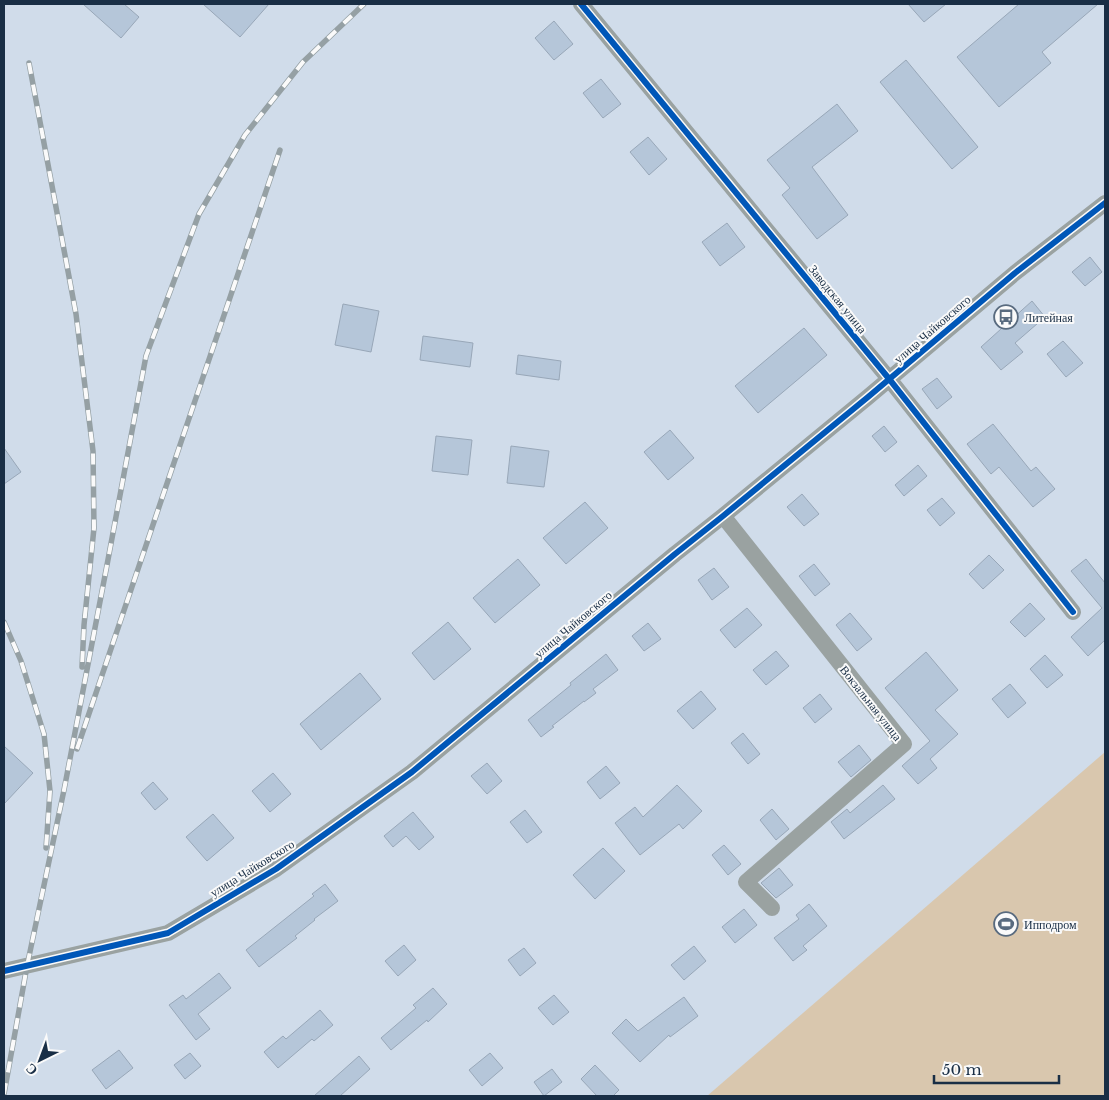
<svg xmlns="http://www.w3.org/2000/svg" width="1109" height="1100" viewBox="0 0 1109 1100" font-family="'Libre Baskerville',serif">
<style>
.green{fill:#d9c7ae}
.building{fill:#b5c6d9;stroke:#98a7b8}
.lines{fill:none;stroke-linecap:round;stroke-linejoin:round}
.minor{stroke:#9aa2a1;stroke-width:16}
.rail-casing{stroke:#95a0a4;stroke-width:5.5}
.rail{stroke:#fafafa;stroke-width:4;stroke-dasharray:11;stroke-linecap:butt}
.cycleway-casing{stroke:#fafafa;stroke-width:9}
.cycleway{stroke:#0057b8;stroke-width:6}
.labels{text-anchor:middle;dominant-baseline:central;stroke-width:4;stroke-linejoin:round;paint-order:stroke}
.street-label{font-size:12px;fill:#192e45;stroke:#fafafa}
.poi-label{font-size:12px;fill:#192e45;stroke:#fafafa;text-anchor:start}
</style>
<rect width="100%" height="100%" fill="#d0dcea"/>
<path class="green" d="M 1105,752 L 1105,1096 L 707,1096 Z"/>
<path class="building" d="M 83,4 L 124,4 L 139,17 L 121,38 Z
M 203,4 L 269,4 L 240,37 Z
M 908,4 L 946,4 L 924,22 Z
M 1019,4 L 1098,4 L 1042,52 L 1051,63 L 999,107 L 957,57 Z
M 554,21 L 573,44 L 554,60 L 535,38 Z
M 906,60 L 978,147 L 952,169 L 880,82 Z
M 601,79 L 621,104 L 603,118 L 583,93 Z
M 837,104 L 858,131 L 812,167 L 848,215 L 817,239 L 782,195 L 790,188 L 767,160 Z
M 648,137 L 667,159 L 649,175 L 630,152 Z
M 727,223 L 745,247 L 720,266 L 702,242 Z
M 1090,257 L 1102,272 L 1085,286 L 1072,272 Z
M 1032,301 L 1045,317 L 1015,343 L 1023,352 L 1001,370 L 981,347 Z
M 343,304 L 379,311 L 371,352 L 335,345 Z
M 804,328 L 827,355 L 758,413 L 735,386 Z
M 423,336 L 473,343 L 470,367 L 420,360 Z
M 1063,341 L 1083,363 L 1066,377 L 1047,354 Z
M 518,355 L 561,361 L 559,380 L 516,374 Z
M 937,378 L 952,397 L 937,409 L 922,389 Z
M 993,424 L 1031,471 L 1036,467 L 1055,489 L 1033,507 L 999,467 L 991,474 L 967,444 Z
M 884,426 L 897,442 L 885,452 L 872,436 Z
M 670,430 L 694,458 L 668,480 L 644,452 Z
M 436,436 L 472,440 L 468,475 L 432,471 Z
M 511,446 L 549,451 L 544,487 L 507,483 Z
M 4,448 L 21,472 L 4,484 Z
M 918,465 L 927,476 L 904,496 L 895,485 Z
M 802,494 L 819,514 L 804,526 L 787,507 Z
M 942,498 L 955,513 L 940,526 L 927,510 Z
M 585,502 L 608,528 L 566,564 L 543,538 Z
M 989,555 L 1004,570 L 983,589 L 969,574 Z
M 518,559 L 540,585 L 495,623 L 473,598 Z
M 1086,559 L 1105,583 L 1105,640 L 1088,656 L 1071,637 L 1102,608 L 1071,571 Z
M 814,564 L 830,584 L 815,596 L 799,576 Z
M 714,568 L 729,587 L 712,600 L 698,580 Z
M 1030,603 L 1045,619 L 1025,637 L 1010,622 Z
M 747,608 L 762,625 L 735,648 L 720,630 Z
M 850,613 L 872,639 L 857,651 L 836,625 Z
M 448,622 L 471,649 L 434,680 L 412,653 Z
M 648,623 L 661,639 L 644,651 L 632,636 Z
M 776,651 L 789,666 L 766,685 L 753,670 Z
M 926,652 L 958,690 L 935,710 L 958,734 L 930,759 L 937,768 L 918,784 L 902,766 L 930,741 L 885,688 Z
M 606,654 L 618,670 L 593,689 L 596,693 L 584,702 L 584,701 L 552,726 L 554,727 L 541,737 L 528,720 L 571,685 L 570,683 Z
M 1045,655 L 1063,675 L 1047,688 L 1030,669 Z
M 360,673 L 381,699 L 321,750 L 300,724 Z
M 1010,684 L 1026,703 L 1008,718 L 992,699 Z
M 701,691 L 716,709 L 693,729 L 677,711 Z
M 820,694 L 832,709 L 815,723 L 803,708 Z
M 743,733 L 760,754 L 748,764 L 731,743 Z
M 859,745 L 871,760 L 851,777 L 838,762 Z
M 4,746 L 33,773 L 4,804 Z
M 487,763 L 502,781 L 487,794 L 471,776 Z
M 606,766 L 620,783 L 600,799 L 587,782 Z
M 273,773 L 291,794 L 270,812 L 252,791 Z
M 153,782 L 168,799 L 155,810 L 141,793 Z
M 677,785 L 702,811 L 683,829 L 679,824 L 640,855 L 615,823 L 635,807 L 643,817 Z
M 883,785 L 895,799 L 844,839 L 831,822 L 847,809 L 850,813 Z
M 772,809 L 789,829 L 776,840 L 760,820 Z
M 525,810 L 542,832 L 527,843 L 510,822 Z
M 413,812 L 434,837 L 419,850 L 406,836 L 393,847 L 384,836 Z
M 213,814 L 234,838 L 207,861 L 186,837 Z
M 724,845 L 741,864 L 728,875 L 712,855 Z
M 603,848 L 625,871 L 595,899 L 573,875 Z
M 779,868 L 793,885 L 776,898 L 761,883 Z
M 325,884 L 338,901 L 314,919 L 315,920 L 295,936 L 297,938 L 259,967 L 246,950 L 314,896 L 312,894 Z
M 809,904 L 827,926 L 803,946 L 807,950 L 793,961 L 774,938 L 799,919 L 796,915 Z
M 744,909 L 757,925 L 735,943 L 722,927 Z
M 404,945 L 416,960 L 398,976 L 385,961 Z
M 694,946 L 706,961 L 684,980 L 671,965 Z
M 524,948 L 536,963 L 520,976 L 508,960 Z
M 219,973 L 231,988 L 198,1014 L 210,1029 L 196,1040 L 169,1005 L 183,995 L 186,999 Z
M 433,988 L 447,1004 L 428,1022 L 427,1020 L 391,1050 L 381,1038 L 416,1008 L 413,1005 Z
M 554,995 L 569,1012 L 553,1025 L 538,1008 Z
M 684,997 L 698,1016 L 670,1037 L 669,1035 L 640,1062 L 612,1033 L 626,1019 L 638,1031 Z
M 320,1010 L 333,1025 L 314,1041 L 312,1039 L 278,1068 L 264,1052 L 283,1036 L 286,1039 Z
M 119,1050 L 133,1068 L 106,1089 L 92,1070 Z
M 190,1053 L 201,1066 L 185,1079 L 174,1065 Z
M 490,1053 L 503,1068 L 482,1086 L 469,1070 Z
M 359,1056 L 370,1069 L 340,1096 L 314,1096 Z
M 595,1065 L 619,1090 L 613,1096 L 597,1096 L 581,1079 Z
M 552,1069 L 562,1082 L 544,1096 L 534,1082 Z"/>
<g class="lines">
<path class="minor" d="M 581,4 L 890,380 L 1073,612
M 723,516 L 904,744 L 746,882 L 772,908
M 4,971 L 168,933 L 276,869 L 412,772 L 675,554 L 723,516 L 868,397 L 1015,273 L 1105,203"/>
<g class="rail-casing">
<path id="rail" d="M 29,63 L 76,314 L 93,451 L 94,528 L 84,625 L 82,667
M 4,622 L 21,661 L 44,734 L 50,791 L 46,848
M 77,749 L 280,150
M 4,1094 L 27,966 L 64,790 L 107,565 L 146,356 L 199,214 L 245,135 L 303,62 L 364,4"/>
</g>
<use href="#rail" class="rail"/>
<g class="cycleway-casing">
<path id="cycleway" d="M 581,4 L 890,380 L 1073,612
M 4,971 L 168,933 L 276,869 L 412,772 L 675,554 L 723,516 L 868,397 L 1015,273 L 1105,203"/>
</g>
<use href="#cycleway" class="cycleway"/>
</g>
<defs>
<g id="bus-ring" transform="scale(1.25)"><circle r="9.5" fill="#fafafa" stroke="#596b7f" stroke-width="1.5"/><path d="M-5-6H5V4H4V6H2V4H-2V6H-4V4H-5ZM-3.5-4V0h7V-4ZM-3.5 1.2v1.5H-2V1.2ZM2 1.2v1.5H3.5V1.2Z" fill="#596b7f"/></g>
<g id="stadium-ring" transform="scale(1.25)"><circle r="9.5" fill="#fafafa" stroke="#596b7f" stroke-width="1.5"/><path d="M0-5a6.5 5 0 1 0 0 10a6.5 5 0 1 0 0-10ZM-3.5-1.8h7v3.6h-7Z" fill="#596b7f"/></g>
</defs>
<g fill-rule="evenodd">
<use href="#bus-ring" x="1006" y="317"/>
<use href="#stadium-ring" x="1006" y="924"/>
</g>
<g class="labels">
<g class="street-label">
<text transform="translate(838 299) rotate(51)">Заводская улица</text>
<text transform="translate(932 329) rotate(-41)">улица Чайковского</text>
<text transform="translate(573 624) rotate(-40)">улица Чайковского</text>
<text transform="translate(871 703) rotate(52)">Вокзальная улица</text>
<text transform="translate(252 868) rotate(-32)">улица Чайковского</text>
</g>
<g class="poi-label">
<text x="1024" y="317">Литейная</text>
<text x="1024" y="924">Ипподром</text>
</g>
</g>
<rect width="1109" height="1100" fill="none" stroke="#192e45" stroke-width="10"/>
<g transform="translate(40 1060) rotate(222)" stroke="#fafafa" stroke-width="4" paint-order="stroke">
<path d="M0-4L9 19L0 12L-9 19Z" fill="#192e45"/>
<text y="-8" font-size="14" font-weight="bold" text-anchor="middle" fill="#192e45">С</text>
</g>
<path d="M934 1075v8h125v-8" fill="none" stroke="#192e45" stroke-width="2.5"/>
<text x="942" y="1075" font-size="15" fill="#192e45" stroke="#fafafa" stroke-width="4" paint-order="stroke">50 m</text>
</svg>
